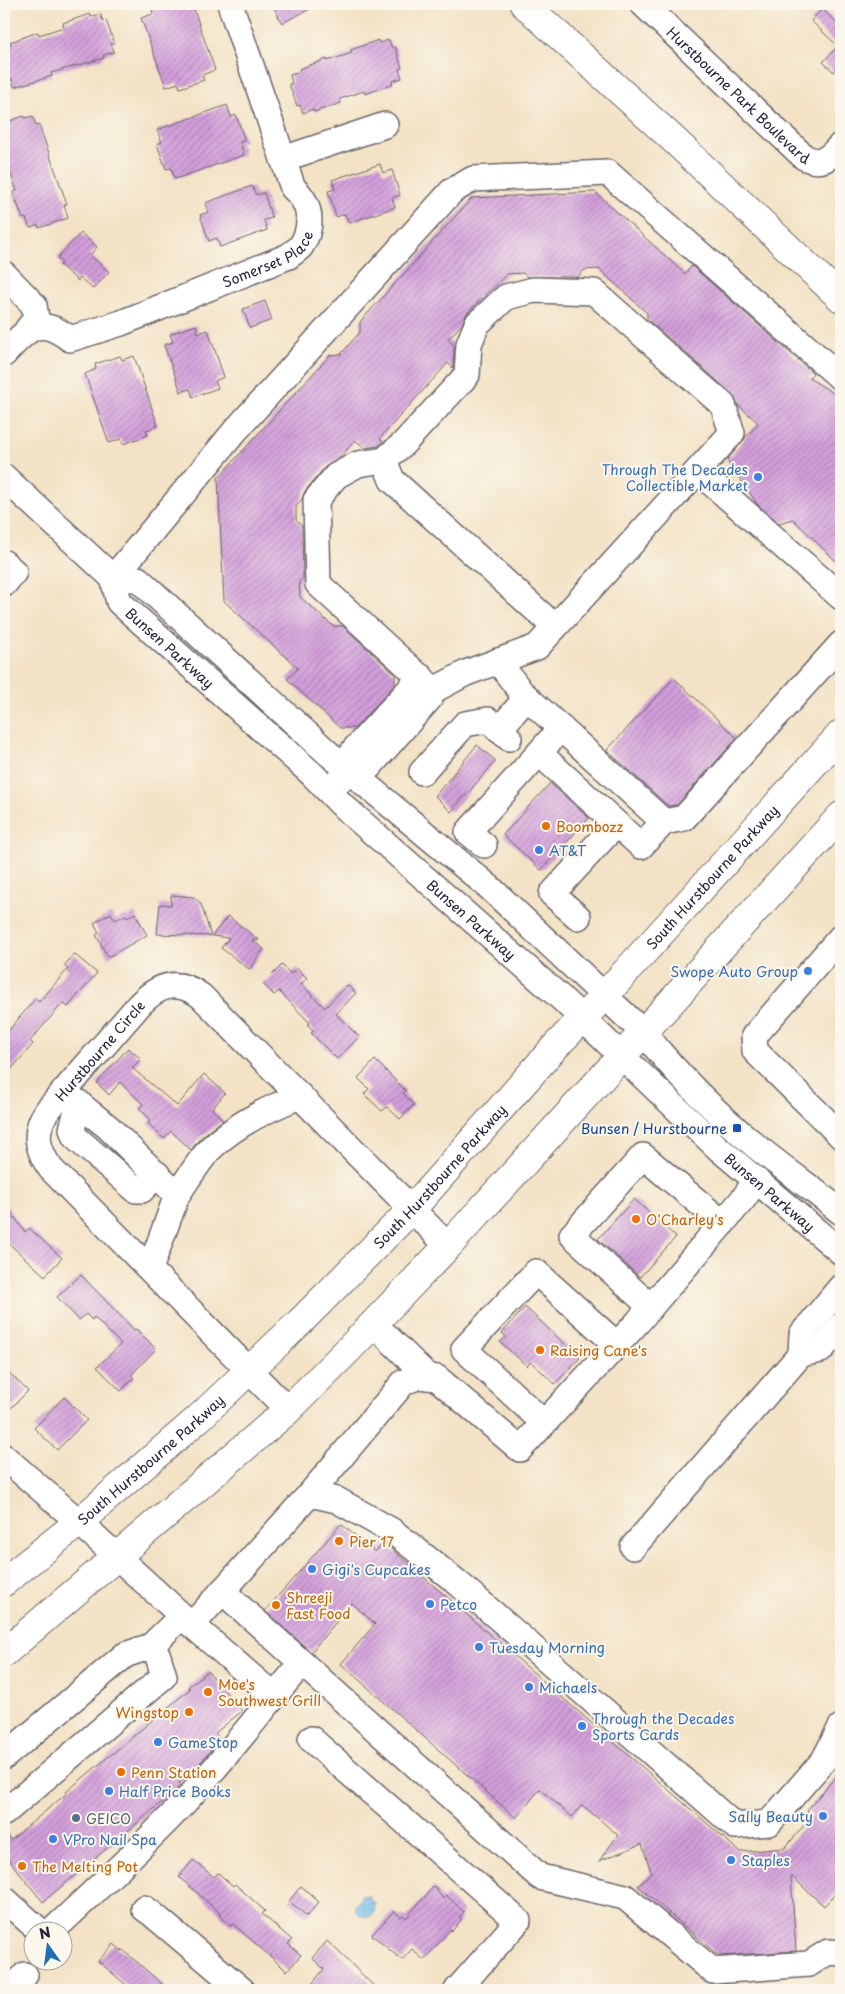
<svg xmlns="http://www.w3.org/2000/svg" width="845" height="1994" viewBox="0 0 845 1994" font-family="'Playpen Sans',sans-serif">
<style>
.water{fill:url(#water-rules);stroke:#4a7093}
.building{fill:url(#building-hatch)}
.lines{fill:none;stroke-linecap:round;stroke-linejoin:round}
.minor-casing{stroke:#6b656b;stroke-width:28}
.major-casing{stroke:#6b656b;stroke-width:30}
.highway-casing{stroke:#6b656b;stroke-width:30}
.minor{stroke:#fff;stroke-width:25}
.major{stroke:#fff;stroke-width:28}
.highway{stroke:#fff;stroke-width:28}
.shop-dot{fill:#3f7fe0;stroke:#fbf7ec;stroke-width:2}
.food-dot{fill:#e8710a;stroke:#fbf7ec;stroke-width:2}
.transit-dot{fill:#1a4fb4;stroke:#fbf7ec;stroke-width:2}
.service-dot{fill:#5c6f8a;stroke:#fbf7ec;stroke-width:2}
.labels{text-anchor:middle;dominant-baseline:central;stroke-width:4;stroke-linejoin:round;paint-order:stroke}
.street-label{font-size:14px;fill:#22223b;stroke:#fbf7ec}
.shop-label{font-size:14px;fill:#366cbe;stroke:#fbf7ec;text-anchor:start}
.food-label{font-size:14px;fill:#c56008;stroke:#fbf7ec;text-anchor:start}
.transit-label{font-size:14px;fill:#164399;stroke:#fbf7ec;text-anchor:end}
.service-label{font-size:14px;fill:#4e5e75;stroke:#fbf7ec;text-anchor:start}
</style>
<defs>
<pattern id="water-rules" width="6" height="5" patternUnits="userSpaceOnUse" patternTransform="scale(1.25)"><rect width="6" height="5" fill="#71bdeb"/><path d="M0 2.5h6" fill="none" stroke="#62a2ca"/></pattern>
<pattern id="building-hatch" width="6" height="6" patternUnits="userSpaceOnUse" patternTransform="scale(1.25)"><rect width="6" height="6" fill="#d39fdb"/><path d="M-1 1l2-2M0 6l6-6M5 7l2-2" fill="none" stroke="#ab81b3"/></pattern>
</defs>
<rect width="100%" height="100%" fill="#fbf7ec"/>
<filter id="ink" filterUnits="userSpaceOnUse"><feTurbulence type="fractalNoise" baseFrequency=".02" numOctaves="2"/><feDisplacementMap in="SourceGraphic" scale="10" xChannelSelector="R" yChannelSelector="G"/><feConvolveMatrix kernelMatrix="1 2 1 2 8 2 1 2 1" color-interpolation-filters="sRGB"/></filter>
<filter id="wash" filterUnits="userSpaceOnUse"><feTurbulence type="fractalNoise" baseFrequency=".0096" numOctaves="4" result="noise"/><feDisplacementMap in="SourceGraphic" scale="20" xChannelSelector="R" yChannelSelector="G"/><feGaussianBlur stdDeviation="1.12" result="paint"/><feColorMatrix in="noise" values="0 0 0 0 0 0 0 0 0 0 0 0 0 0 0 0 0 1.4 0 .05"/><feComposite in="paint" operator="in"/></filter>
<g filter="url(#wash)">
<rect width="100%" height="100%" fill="#f3e2c5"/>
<path class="water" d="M 361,1895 L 370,1896 L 369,1899 L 375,1903 L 374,1912 L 368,1917 L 361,1916 L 356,1911 L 356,1904 L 361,1899 Z"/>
<g id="blocks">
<path class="building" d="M 167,4 L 192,4 L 215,70 L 202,75 L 204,80 L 180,88 L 178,83 L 166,87 L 141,18 L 153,14 L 152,9 Z
M 272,4 L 320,4 L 282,23 Z
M 822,9 L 841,27 L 841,63 L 834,72 L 823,62 L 838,46 L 811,21 Z
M 90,14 L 91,17 L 100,14 L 103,21 L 106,20 L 114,43 L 111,44 L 114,52 L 103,55 L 104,58 L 51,73 L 52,76 L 14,87 L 12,79 L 9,80 L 4,65 L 4,48 L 11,45 L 10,42 L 38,32 L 39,35 L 64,27 L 63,23 Z
M 378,40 L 379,43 L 389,40 L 392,48 L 395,46 L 402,68 L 399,69 L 402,78 L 392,81 L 393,84 L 365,94 L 364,91 L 340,99 L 341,103 L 314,112 L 313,109 L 303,113 L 300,105 L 297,106 L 289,84 L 292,83 L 290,75 L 300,72 L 299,69 L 327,59 L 327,61 L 352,53 L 351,50 Z
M 227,105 L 231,117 L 236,115 L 245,141 L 240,142 L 244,155 L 175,179 L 171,168 L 166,169 L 157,144 L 162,142 L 157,130 Z
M 24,116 L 25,118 L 33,116 L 36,126 L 39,125 L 67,204 L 64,205 L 68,218 L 39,228 L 38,225 L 30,228 L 26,218 L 23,219 L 13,192 L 17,191 L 8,166 L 4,167 L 4,123 Z
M 380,164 L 383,173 L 392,170 L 400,195 L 392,198 L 395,207 L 349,223 L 345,214 L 336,217 L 328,191 L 335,189 L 332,180 Z
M 252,186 L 256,195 L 264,193 L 272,218 L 264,220 L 267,230 L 220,247 L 217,238 L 209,241 L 200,215 L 208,212 L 205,203 Z
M 595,192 L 685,274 L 692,266 L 813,373 L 809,378 L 841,398 L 841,566 L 793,519 L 779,523 L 758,505 L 727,460 L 758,423 L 738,405 L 732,394 L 647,319 L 647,313 L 599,269 L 584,270 L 578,277 L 527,277 L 523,273 L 507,274 L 467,313 L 462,324 L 448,339 L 454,346 L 453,368 L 448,363 L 380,438 L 383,442 L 378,446 L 365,448 L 355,440 L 340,458 L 325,467 L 305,491 L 302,499 L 296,506 L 296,520 L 302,526 L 303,578 L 299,582 L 300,597 L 333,626 L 343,626 L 395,674 L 395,684 L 355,728 L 340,728 L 287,679 L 298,668 L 224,601 L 218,478 L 330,355 L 341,354 L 360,332 L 360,322 L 472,198 Z
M 81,233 L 97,247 L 90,255 L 109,272 L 93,289 L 80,278 L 78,281 L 60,265 L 62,263 L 57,258 Z
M 265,301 L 272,320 L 250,328 L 243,309 Z
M 196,325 L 198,333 L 208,330 L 224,377 L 215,381 L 218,388 L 193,397 L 190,389 L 181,392 L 164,345 L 173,342 L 170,334 Z
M 120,356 L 122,360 L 134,356 L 158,426 L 146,430 L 148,435 L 123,444 L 121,439 L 109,443 L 85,374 L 96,369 L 95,364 Z
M 674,678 L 737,738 L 677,805 L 668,806 L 607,750 Z
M 477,745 L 496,761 L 451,812 L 435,796 Z
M 550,783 L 589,818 L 541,870 L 503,835 Z
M 171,895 L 194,897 L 201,904 L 211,936 L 157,934 L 160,904 L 171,905 Z
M 111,913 L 115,920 L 126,915 L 127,917 L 135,913 L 147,935 L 108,957 L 96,935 L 99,933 L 94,923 Z
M 228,916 L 259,940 L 252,940 L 264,949 L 249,969 L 221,948 L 229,938 L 212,936 Z
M 74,954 L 97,973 L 68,1007 L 63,1003 L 30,1041 L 33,1044 L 4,1078 L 4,1036 L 35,999 L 39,1002 L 68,969 L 64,966 Z
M 282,965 L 291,974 L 297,968 L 307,978 L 301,984 L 325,1008 L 347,985 L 356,993 L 336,1014 L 359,1037 L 337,1059 L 311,1033 L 314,1031 L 308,1025 L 310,1023 L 279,991 L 274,995 L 263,984 Z
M 128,1048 L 141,1059 L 132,1068 L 177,1106 L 204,1074 L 225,1093 L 212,1109 L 223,1120 L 201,1137 L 191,1150 L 171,1131 L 164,1139 L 148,1123 L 151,1120 L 139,1108 L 143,1104 L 120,1082 L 109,1095 L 97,1083 Z
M 375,1060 L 406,1091 L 403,1093 L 414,1105 L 400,1119 L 387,1107 L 382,1111 L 364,1094 L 369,1089 L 358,1078 Z
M 634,1199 L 676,1237 L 640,1277 L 598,1239 Z
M 4,1202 L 25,1232 L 29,1228 L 62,1258 L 45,1276 L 4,1239 Z
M 81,1275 L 134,1330 L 136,1329 L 156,1349 L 131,1375 L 134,1378 L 121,1391 L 97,1367 L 121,1344 L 94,1317 L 92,1320 L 86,1314 L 79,1320 L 57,1297 Z
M 525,1307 L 580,1358 L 555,1384 L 531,1362 L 527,1366 L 500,1342 L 506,1337 L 502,1333 Z
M 4,1368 L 28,1391 L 4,1415 Z
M 64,1397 L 87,1420 L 57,1450 L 34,1428 Z
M 341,1524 L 375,1552 L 384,1543 L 397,1554 L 740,1852 L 785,1848 L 812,1816 L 807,1810 L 841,1771 L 841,1887 L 824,1906 L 791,1876 L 796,1951 L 719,1956 L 638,1886 L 651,1872 L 642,1844 L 599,1861 L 618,1835 L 582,1805 L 572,1817 L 540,1789 L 516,1818 L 341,1664 L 375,1624 L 352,1603 L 311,1652 L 265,1611 Z
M 208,1671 L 242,1711 L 215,1733 L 220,1740 L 192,1772 L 179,1783 L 180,1785 L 174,1792 L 43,1902 L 4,1854 L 4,1829 L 11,1840 L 67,1793 L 66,1792 L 190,1689 L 188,1687 Z
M 193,1860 L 214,1877 L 218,1873 L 233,1886 L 235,1884 L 265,1911 L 262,1914 L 292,1940 L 288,1944 L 301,1955 L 287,1971 L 233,1924 L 231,1926 L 219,1915 L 221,1914 L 179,1877 Z
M 301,1886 L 319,1902 L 307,1916 L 289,1901 Z
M 434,1886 L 443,1899 L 446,1895 L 464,1912 L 459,1917 L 462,1919 L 452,1931 L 450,1930 L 424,1960 L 412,1949 L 402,1960 L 372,1935 L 394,1911 L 401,1917 L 403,1915 L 406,1918 Z
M 327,1941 L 341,1954 L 378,1990 L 307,1990 L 324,1969 L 312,1958 Z
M 114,1944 L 122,1951 L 123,1950 L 169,1990 L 132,1990 L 98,1961 Z"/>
</g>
</g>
<g filter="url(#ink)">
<use href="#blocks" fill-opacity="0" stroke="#6b656b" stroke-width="1"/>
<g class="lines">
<g class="minor-casing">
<g id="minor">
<path id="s1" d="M 643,4 L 804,157 C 822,166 829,158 841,145"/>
<path d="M 283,159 L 385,125"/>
<path d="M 4,274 L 34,305 L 36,318 L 27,330"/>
<path id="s2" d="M 4,354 C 27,330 38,314 70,339 L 121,323 L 289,256 C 292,253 298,250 301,246 C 314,226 311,203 293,188 L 230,4"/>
<path d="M 384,460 L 392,480 L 555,627"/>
<path d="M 698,471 L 841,597"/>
<path id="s3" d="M 4,477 L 113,578 L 119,602 L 312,774 L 344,807 L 561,998 L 718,1148 L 841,1252"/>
<path d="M 4,563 L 14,572 L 4,584"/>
<path d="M 113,578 L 235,431 L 452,191 L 473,179 L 608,173 L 841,378"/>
<path d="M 113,578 L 138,579 L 329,754 L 489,887 L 644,1033 C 675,1072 717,1114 757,1147 C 784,1169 814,1190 841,1212"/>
<path d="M 498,661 L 521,692 L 664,822 L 684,818 L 841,644"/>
<path d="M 561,728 L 539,753 L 641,846 L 664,822"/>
<path d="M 499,730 L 527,697"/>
<path d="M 348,771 L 369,767 L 430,698 L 434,690 L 466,673 L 537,647 L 732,433 L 723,405 L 594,292 L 534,290 L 506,297 L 477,324 L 469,344 L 467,375 L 403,444 L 384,460 L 358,464 L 336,476 L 316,500 L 318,584 L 434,690"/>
<path d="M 422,772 L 465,724 L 488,720 L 509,738"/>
<path d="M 339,781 L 348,771 L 354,750 L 421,677"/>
<path d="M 484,845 L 468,832 L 539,753"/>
<path d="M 578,917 L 552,894 L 616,824"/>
<path d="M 841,937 L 754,1036 L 755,1051 L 841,1136"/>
<path d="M 64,1092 L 108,1127 L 177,1195 L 150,1269"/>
<path d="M 79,1103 L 72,1129 L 75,1137 L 136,1190 L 142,1190 L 157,1174"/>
<path d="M 177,1195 C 188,1179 198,1162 211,1148 C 236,1124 269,1108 300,1096"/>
<path d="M 651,1307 L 572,1235 L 643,1156 L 723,1223"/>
<path d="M 373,1323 L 428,1377"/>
<path d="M 801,1354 L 802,1334 L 841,1287"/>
<path id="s4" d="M 288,1410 L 51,1169 C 37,1150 33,1131 47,1111 L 139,1005 C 158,985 177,978 201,996 L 448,1246"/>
<path d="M 544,1423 L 464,1349 L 536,1272 L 617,1345"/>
<path d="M 4,1457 L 79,1522 L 192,1625 L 310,1494 L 337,1500 L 392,1531 L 424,1556 L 458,1583 L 541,1655 L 735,1826 L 769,1823 L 824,1760 L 841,1727"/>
<path d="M 310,1494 L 404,1382 L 420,1376 L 437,1378 L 520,1449 L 637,1323 L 744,1198 L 756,1180"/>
<path d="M 633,1547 L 801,1354 L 821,1350 L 841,1326"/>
<path d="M 222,1591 L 540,1877 L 625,1897 L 713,1971 L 809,1964 L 828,1952 L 841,1953"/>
<path d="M 192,1625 L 274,1696"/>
<path d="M 311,1739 L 518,1921 L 457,1990"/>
<path d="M 4,1757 L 125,1655 L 151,1646 L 182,1616"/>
<path d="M 4,1813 L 164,1676 L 158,1656 L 151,1646"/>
<path d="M 4,1899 L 41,1932"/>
<path d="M 144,1908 L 151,1913 L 242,1990"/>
<path d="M 51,1932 C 95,1891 138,1851 179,1808 C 223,1762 261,1711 302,1663"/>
<path d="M 12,1990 L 25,1975"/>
</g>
</g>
<g class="major-casing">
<g id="major">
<path id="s5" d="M 4,1582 L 79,1522 L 199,1418 L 300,1322 L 412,1209 L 554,1048 L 604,996 L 841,734"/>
<path d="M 4,1653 L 288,1410 L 348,1350 L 448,1246 L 841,816"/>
</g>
</g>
<g class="highway-casing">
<path id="highway" d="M 524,4 L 674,140 L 841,298"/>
</g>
<use href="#minor" class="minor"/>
<use href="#major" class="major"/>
<use href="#highway" class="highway"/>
</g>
</g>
<g class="shop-dot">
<circle cx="758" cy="477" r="5"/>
<circle cx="539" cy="850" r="5"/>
<circle cx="808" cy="971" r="5"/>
<circle cx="312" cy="1569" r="5"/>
<circle cx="430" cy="1604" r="5"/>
<circle cx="479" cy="1647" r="5"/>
<circle cx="529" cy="1687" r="5"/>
<circle cx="582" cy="1726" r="5"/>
<circle cx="158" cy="1742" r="5"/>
<circle cx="109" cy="1791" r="5"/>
<circle cx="823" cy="1816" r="5"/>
<circle cx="53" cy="1839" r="5"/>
<circle cx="731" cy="1860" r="5"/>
</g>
<g class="food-dot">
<circle cx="546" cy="826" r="5"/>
<circle cx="636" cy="1219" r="5"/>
<circle cx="540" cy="1350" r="5"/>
<circle cx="339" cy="1541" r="5"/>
<circle cx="276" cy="1605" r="5"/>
<circle cx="208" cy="1692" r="5"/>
<circle cx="189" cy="1712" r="5"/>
<circle cx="121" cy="1772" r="5"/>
<circle cx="22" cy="1866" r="5"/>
</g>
<rect class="transit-dot" x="732" y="1123" width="10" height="10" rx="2.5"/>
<circle class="service-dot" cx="76" cy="1818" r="5"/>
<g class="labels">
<g class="street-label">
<text stroke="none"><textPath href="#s1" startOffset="132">Hurstbourne Park Boulevard</textPath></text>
<text stroke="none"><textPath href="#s2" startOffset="294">Somerset Place</textPath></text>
<text stroke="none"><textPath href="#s3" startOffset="242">Bunsen Parkway</textPath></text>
<text stroke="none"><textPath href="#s5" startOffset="1001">South Hurstbourne Parkway</textPath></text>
<text stroke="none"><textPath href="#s3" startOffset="648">Bunsen Parkway</textPath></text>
<text stroke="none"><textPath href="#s4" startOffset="481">Hurstbourne Circle</textPath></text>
<text stroke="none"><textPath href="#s5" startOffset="596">South Hurstbourne Parkway</textPath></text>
<text stroke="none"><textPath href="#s3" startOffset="1052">Bunsen Parkway</textPath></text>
<text stroke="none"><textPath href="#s5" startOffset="191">South Hurstbourne Parkway</textPath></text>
</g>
<g class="shop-label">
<text x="748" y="469" text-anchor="end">Through The Decades<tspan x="748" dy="16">Collectible Market</tspan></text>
<text x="549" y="850">AT&amp;T</text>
<text x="798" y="971" text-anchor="end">Swope Auto Group</text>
<text x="322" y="1569">Gigi's Cupcakes</text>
<text x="440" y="1604">Petco</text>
<text x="489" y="1647">Tuesday Morning</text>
<text x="539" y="1687">Michaels</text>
<text x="592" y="1718">Through the Decades<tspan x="592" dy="16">Sports Cards</tspan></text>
<text x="168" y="1742">GameStop</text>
<text x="119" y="1791">Half Price Books</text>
<text x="813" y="1816" text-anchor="end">Sally Beauty</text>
<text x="63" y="1839">VPro Nail Spa</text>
<text x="741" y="1860">Staples</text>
</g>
<g class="food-label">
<text x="556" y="826">Boombozz</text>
<text x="646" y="1219">O'Charley's</text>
<text x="550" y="1350">Raising Cane's</text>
<text x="349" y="1541">Pier 17</text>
<text x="286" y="1597">Shreeji<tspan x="286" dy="16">Fast Food</tspan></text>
<text x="218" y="1684">Moe's<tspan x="218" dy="16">Southwest Grill</tspan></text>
<text x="179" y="1712" text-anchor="end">Wingstop</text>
<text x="131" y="1772">Penn Station</text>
<text x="32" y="1866">The Melting Pot</text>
</g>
<g class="transit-label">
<text x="727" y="1128">Bunsen / Hurstbourne</text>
</g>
<g class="service-label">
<text x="86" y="1818">GEICO</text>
</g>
</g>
<rect width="845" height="1994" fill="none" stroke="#fbf7ec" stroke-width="20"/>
<g transform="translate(48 1946) rotate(346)"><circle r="24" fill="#fbf7ec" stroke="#a4a2a5"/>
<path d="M0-4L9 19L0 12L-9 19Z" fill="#1f6fb2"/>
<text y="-8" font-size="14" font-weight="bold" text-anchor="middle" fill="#22223b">N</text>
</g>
</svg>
